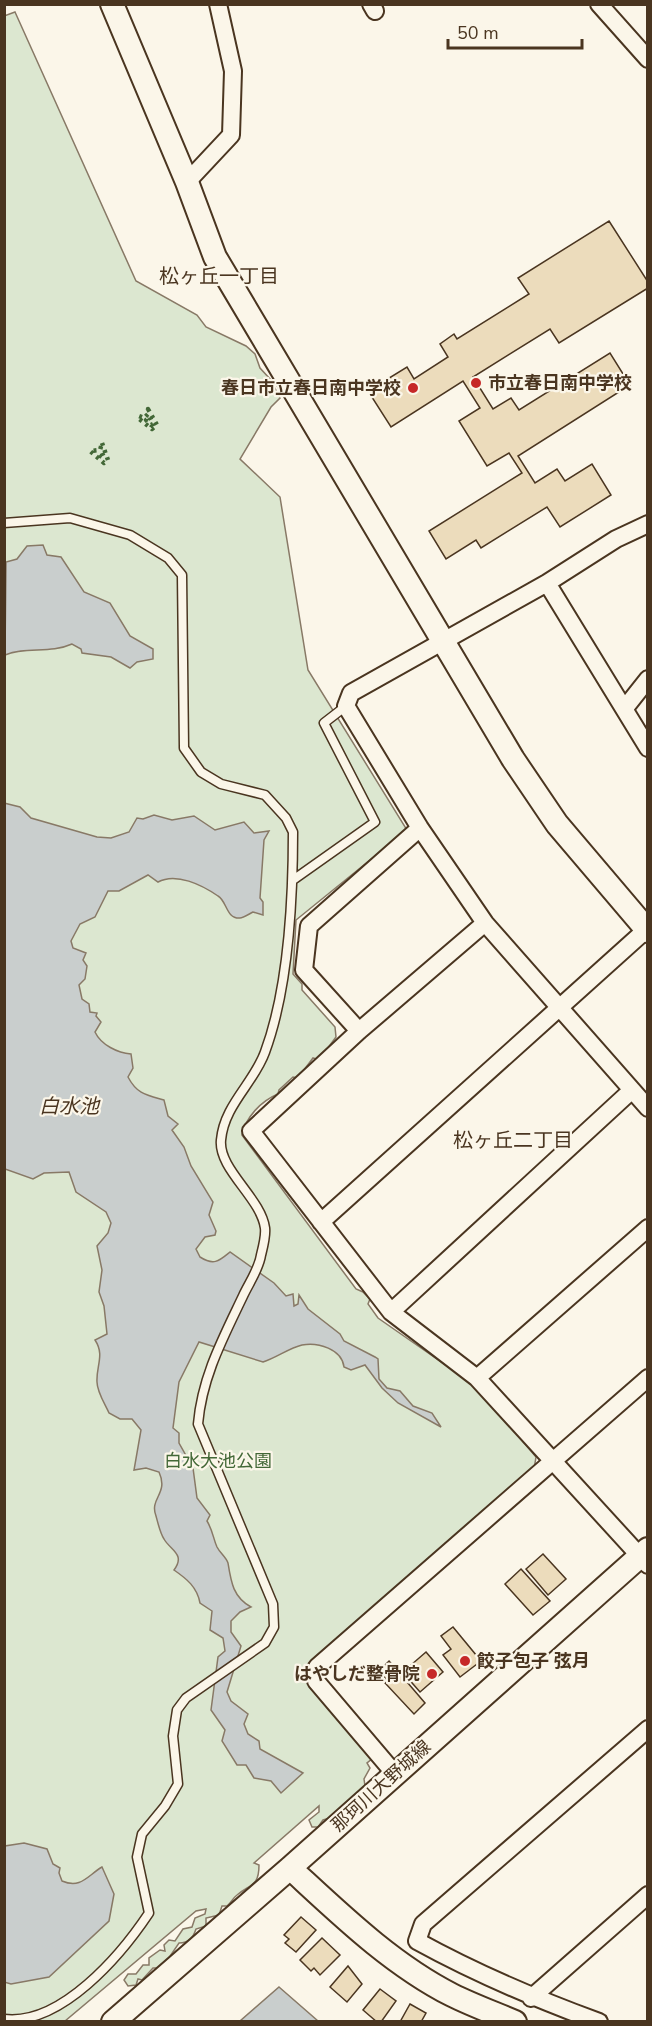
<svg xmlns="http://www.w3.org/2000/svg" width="652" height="2026" viewBox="0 0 652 2026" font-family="'Nunito Sans','Noto Sans JP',sans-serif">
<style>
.green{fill:#dce7d0;stroke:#887966;stroke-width:1.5}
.water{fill:#c9cecd;stroke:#887966;stroke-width:1.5}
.building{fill:#ecdcbc;stroke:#4a3520;stroke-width:1.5}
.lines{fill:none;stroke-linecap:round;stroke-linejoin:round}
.lane-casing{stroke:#4a3520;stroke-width:11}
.street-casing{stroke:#4a3520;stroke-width:20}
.secondary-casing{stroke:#4a3520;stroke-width:26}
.lane{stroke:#fbf6e9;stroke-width:8}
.street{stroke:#fbf6e9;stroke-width:16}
.secondary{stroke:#fbf6e9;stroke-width:22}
.hedge{stroke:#436837;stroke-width:4.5;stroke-dasharray:3 4.5;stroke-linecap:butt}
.poi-dot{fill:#c62828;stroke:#fbf6e9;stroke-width:2}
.labels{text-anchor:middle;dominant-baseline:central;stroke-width:4.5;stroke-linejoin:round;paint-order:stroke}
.poi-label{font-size:18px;font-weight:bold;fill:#4a3520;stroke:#fbf6e9;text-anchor:start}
.park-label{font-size:18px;fill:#436837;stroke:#fbf6e9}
.street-label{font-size:18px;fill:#4a3520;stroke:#fbf6e9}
.neighbourhood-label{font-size:20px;fill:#4a3520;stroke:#fbf6e9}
.water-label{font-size:20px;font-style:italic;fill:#4a3520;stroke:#fbf6e9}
</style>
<rect width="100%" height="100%" fill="#fbf6e9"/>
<path class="green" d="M 15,12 L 136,281 L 197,315 L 206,327 L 246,346 L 255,354 L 260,368 L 270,379 L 280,398 L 271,407 L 240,459 L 280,497 L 308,670 L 407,830 L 296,920 L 293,974 L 302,984 L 302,990 L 335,1027 L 336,1037 L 319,1060 L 313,1058 L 298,1078 L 293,1077 L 279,1090 L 278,1094 C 261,1101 246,1117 242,1135 L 356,1289 L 363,1292 L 370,1299 L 368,1304 L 378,1318 L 467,1380 L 494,1407 L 536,1457 L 534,1469 L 312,1667 L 373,1758 L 367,1763 L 370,1768 L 364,1779 L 365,1786 L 330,1818 L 323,1820 L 318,1827 L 312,1827 L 309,1820 L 319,1812 L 319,1806 L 254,1863 L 259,1865 C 259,1887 250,1884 237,1895 C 233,1898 231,1903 227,1906 L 222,1906 L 219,1915 L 206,1918 L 206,1926 L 196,1929 C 193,1938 189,1943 179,1943 L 162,1968 L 153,1968 L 142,1980 L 138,1979 L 136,1985 L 128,1986 L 124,1980 L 128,1974 L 136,1974 L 143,1965 L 149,1965 L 149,1958 L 160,1950 L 165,1951 L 164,1945 L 169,1940 L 175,1941 L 183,1929 L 192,1927 L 195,1918 L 205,1914 L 206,1909 L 196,1911 L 65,2021 L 5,2021 L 4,16 Z"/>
<path class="water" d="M 43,545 L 47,555 L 61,557 L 84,592 L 110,603 L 130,636 L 153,649 L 153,659 L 137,662 L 130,668 L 111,657 L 82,653 L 81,649 L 72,644 C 50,654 26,646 5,655 L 6,562 L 17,559 L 27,546 Z
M 4,803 L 20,807 L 31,818 L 97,837 L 111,838 L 129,832 L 137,818 L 143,819 L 154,815 L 172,820 L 194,816 L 215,830 L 244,822 L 254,833 L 269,831 L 264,840 L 260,898 L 263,902 L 263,915 L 253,912 C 249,914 243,918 240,918 C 226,919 227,901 218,896 C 202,885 176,872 158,882 L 148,875 L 119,891 L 108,891 L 95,917 L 80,924 L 71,941 L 73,948 L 86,953 L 83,960 L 87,966 L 85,979 L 79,985 L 82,999 L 89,1004 L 90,1012 L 97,1013 L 96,1016 L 101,1022 L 95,1032 C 101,1045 118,1053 131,1054 L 133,1068 L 128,1077 C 137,1094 146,1095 164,1100 L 168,1116 L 178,1124 L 172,1130 L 184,1147 L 191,1166 L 213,1202 L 209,1215 L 216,1231 L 215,1235 L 205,1237 L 196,1249 L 200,1257 C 214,1266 219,1261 230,1252 L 274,1283 L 286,1296 L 293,1294 L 294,1306 L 298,1304 L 299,1295 L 308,1309 L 340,1334 L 344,1341 L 375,1357 L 378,1359 L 379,1379 L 387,1388 L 400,1391 L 413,1406 L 432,1413 L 441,1427 L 398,1403 L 382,1388 L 365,1365 L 351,1370 L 344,1367 C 342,1349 318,1342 302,1345 C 289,1348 276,1358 263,1362 L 199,1342 L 179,1382 L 173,1428 L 179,1433 L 179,1443 L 193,1468 L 197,1498 L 210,1515 L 207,1521 C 213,1531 213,1538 217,1547 C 220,1553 226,1557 228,1563 C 231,1582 233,1597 251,1607 L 240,1612 L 231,1621 L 231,1632 L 241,1646 L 227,1692 L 231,1701 L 248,1714 L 244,1724 L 248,1734 L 259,1741 L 260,1749 L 303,1773 L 281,1793 L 271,1781 L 254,1778 L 246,1765 L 237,1765 L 222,1741 L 225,1730 L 211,1710 L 218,1657 L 225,1651 L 223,1638 L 210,1630 L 212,1611 L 200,1603 C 197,1587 187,1579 174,1570 C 186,1554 170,1550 164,1539 C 160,1533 158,1523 156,1516 C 149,1498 169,1494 159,1472 L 146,1468 L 134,1470 L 141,1430 L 132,1419 L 120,1419 L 109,1413 C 105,1404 97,1392 97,1382 C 96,1366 105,1355 95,1340 L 107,1334 L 104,1306 L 99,1292 L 102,1270 L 97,1246 L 108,1233 L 111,1223 L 106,1212 L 76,1192 L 69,1172 L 44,1173 L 33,1179 L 5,1169 Z
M 24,1843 L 47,1849 L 53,1864 L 60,1868 L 59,1873 L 62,1881 C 81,1889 87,1876 102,1867 L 114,1894 L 109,1921 L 49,1977 L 11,1984 L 4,1982 L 5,1846 Z
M 279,1987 L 318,2021 L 240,2021 Z"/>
<path class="building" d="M 609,221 L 648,282 L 648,288 L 559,343 L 550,329 L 473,377 L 493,409 L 511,398 L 519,410 L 610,353 L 630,385 L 518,456 L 535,483 L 557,469 L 565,481 L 592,464 L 611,495 L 560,527 L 547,507 L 481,548 L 476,540 L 446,559 L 429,531 L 522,473 L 509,453 L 487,466 L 459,421 L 480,408 L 463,381 L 391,427 L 368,391 L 407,367 L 414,379 L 448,357 L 440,344 L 454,334 L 457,339 L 529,294 L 518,278 Z
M 543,1554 L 566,1579 L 548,1595 L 526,1569 Z
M 521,1569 L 550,1601 L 533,1615 L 505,1584 Z
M 453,1627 L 481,1661 L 460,1677 L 443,1655 L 451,1649 L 441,1636 Z
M 426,1652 L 443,1672 L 420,1692 L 406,1676 L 414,1669 L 411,1665 Z
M 389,1661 L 425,1703 L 414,1714 L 385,1683 L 388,1681 L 379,1671 Z
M 301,1917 L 316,1930 L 296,1952 L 285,1943 L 289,1939 L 284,1935 Z
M 322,1938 L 340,1955 L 320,1975 L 314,1968 L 311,1971 L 300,1960 Z
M 348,1966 L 362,1984 L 347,2002 L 330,1987 Z
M 380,1989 L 396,2001 L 381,2022 L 377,2022 L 363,2010 Z
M 410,2004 L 426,2013 L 421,2022 L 400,2022 Z"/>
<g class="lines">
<g class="lane-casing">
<path id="lane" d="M 4,523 L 70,518 L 130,535 L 168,558 L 182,575 L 184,748 L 201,772 L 221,784 L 265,795 L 286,818 L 293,832 C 293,901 289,987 265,1052 C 254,1083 224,1105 221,1140 C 218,1169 261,1198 265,1228 C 266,1236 263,1247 261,1255 C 259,1269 249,1283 243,1296 C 223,1338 202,1377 198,1424 L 273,1604 L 274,1627 L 265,1643 L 186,1698 L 177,1710 L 173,1736 L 178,1784 L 165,1806 L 142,1834 L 137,1857 L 149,1913 C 121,1955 61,2026 4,2019
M 293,880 L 375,822 L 324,723 L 346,706"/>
</g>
<g class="street-casing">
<path id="street" d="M 371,4 L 375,11
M 599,4 L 648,59
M 187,182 L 231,135 L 233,71 L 218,4
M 648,524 L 616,539 L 547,583 L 351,693 L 346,706 L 420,828 L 485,923 L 648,1108
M 547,583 L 648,748
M 625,708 L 648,679
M 485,923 L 359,1031 L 251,1131 L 391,1312 L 477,1378 L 648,1565
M 359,1031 L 304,970 L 309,926 L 420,828
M 321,1222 L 648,928
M 391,1312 L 632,1090
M 477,1378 L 648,1228
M 395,1774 L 316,1681 L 317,1667 L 648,1378
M 531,1998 L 648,1895
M 599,2022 C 536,1999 477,1974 417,1941 L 423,1924 L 648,1729"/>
</g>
<g class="secondary-casing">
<path id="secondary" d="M 112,4 L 187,182 L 215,257 L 513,759 L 557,824 L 648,931
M 290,1868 C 340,1914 391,1964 452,1995 C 472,2005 494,2013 515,2022
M 113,2022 L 290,1868 L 648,1549"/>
</g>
<use href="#lane" class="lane"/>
<use href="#street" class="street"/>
<use href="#secondary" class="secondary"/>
<path class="hedge" d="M 148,409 L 157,425 L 152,429 L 138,418 L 139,416 L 144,418 L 148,414 Z
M 150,417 L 153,424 L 151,425 L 146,420 Z
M 102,443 L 108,460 L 104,463 L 90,451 L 100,450 Z
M 102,453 L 104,457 L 103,458 L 99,455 Z"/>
</g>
<g class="poi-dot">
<circle cx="476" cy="383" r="6"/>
<circle cx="413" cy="388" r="6"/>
<circle cx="465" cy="1661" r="6"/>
<circle cx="432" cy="1674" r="6"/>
</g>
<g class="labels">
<g class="poi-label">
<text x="488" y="383">市立春日南中学校</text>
<text x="401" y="388" text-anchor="end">春日市立春日南中学校</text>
<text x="477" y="1661">餃子包子 弦月</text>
<text x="420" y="1674" text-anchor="end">はやしだ整骨院</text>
</g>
<g class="park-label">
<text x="218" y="1461">白水大池公園</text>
</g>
<g class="street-label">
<text transform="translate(381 1786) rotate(-42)">那珂川大野城線</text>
</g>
<g class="neighbourhood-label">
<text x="219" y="276">松ヶ丘一丁目</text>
<text x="513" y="1140">松ヶ丘二丁目</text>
</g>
<g class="water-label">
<text x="69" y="1106">白水池</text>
</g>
</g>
<rect width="652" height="2026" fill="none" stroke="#4a3520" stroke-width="12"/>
<path d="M448 39v9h134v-9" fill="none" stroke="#4a3520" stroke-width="3"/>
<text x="457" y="39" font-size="18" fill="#4a3520" stroke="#fbf6e9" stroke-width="4.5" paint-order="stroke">50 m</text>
</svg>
